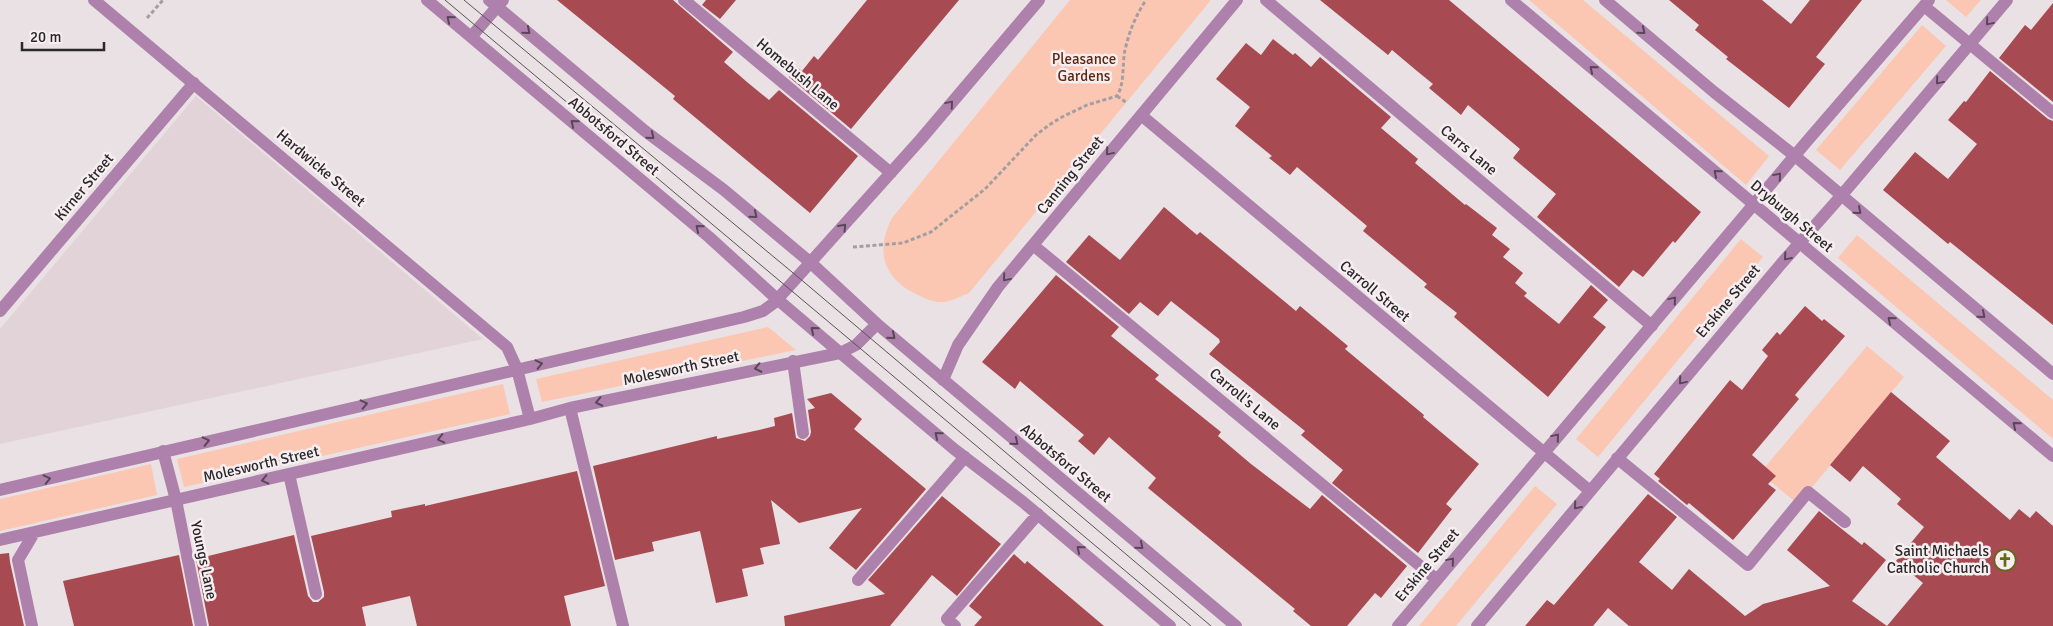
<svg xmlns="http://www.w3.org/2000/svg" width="2053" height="626" viewBox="0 0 2053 626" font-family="Signika,sans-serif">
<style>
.built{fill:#e2d3d8}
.green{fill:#fbc7b3}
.building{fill:#a74a52}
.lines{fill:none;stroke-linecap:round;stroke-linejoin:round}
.path{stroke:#a59ea1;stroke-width:3;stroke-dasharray:4 2.5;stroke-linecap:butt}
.minor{stroke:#ae81ac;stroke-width:12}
.tram{stroke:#595557;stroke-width:1}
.oneway{stroke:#594757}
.labels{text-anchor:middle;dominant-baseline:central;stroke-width:5;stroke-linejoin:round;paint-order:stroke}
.park-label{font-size:15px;fill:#61270e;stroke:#f6eef1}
.street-label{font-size:15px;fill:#2b2829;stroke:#f6eef1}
.poi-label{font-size:15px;fill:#2b2829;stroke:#f6eef1;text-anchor:end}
</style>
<rect width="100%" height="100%" fill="#e9e1e4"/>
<path class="built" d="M 196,96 L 483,339 L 0,444 L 0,329 Z"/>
<path class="green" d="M 1070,0 L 1211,0 L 969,293 C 961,296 953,301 944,302 C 934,303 926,299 918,295 C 883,279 875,251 892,218 Z
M 1529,0 L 1583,0 L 1769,156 L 1746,185 Z
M 1946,0 L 1981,0 L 1966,17 Z
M 1922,25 L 1946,46 L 1840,170 L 1816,150 Z
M 1857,235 L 2053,400 L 2053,439 L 1838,258 Z
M 1741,239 L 1763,257 L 1598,457 L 1576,439 Z
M 768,327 L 796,350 L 542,402 L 536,379 Z
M 1867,346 L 1904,377 L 1798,504 L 1760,473 Z
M 503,384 L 510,414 L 184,487 L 177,459 Z
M 151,464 L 157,495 L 0,531 L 0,499 Z
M 1535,486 L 1557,504 L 1456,626 L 1419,626 Z"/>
<path class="building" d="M 557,0 L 673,0 L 733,52 L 724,62 L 747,82 L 769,100 L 779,90 L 858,156 L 810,213 L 673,99 L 675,96 Z
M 706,0 L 736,0 L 720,19 L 702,5 Z
M 867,0 L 959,0 L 851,129 L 789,77 L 797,67 L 802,71 L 814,56 L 818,60 Z
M 1320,0 L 1449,0 L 1701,212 L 1675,243 L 1673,241 L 1643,277 L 1633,270 L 1619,287 L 1537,217 L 1556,194 L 1513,158 L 1520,149 L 1468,105 L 1461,115 L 1429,88 L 1433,84 L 1417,71 L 1392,50 L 1388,55 Z
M 1669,0 L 1762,0 L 1791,24 L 1810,0 L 1862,0 L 1816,57 L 1825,64 L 1789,108 L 1726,59 L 1728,57 L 1695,30 L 1699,25 Z
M 2053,3 L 2053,102 L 1999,58 L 2025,25 L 2031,30 Z
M 1273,39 L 1293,55 L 1295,53 L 1311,67 L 1320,57 L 1391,117 L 1381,128 L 1418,159 L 1415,163 L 1465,205 L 1466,204 L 1497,228 L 1492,235 L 1510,249 L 1503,257 L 1523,273 L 1515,283 L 1527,293 L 1524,296 L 1559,324 L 1591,285 L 1608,300 L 1593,317 L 1606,327 L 1548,397 L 1454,317 L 1457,313 L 1424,287 L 1427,284 L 1363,231 L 1367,226 L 1297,167 L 1290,175 L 1269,158 L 1272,156 L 1235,126 L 1250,107 L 1216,79 L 1246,43 L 1261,55 Z
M 1990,71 L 2048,119 L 2053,121 L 2053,325 L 1950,242 L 1948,244 L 1883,190 L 1915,152 L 1948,179 L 1977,144 L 1948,120 L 1964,101 L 1966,102 Z
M 1164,207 L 1197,235 L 1200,232 L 1296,311 L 1300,306 L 1348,346 L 1345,349 L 1424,415 L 1423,417 L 1479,464 L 1446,504 L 1452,509 L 1418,553 L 1332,483 L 1343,470 L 1301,435 L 1305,431 L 1209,354 L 1220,342 L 1219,339 L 1171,301 L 1158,316 L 1140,302 L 1129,314 L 1066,262 L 1089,235 L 1120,260 Z
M 1056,275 L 1119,327 L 1111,336 L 1159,375 L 1155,379 L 1221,432 L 1218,436 L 1251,464 L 1310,509 L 1322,495 L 1407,566 L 1381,598 L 1375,593 L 1347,626 L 1311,626 L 1293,611 L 1295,609 L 1148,488 L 1156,478 L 1109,437 L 1094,455 L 1078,441 L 1084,435 L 1020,381 L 1015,389 L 982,362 Z
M 1805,306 L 1822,321 L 1824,319 L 1845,336 L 1795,395 L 1799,399 L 1752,455 L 1776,476 L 1768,484 L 1776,490 L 1733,540 L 1689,503 L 1687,505 L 1658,481 L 1660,479 L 1654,474 L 1730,380 L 1742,390 L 1768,356 L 1762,350 L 1777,332 L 1780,335 Z
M 1891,392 L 1950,441 L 1936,457 L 2010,520 L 2019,509 L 2030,518 L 2036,511 L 2053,526 L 2053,626 L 1887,626 L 1923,583 L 1896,561 L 1924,527 L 1897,504 L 1901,499 L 1863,466 L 1850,482 L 1830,465 Z
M 831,393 L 862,419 L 854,429 L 926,489 L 856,570 L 829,548 L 862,508 L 799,523 L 771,500 L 780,544 L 760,548 L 764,564 L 742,569 L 748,596 L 716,603 L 700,531 L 652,542 L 654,551 L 615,560 L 593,466 L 717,436 L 717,439 L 759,430 L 775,426 L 774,418 L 792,413 L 796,438 L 805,441 L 810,436 L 811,432 L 808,410 L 815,408 L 807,399 Z
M 577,471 L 605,586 L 564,596 L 571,626 L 417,626 L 410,596 L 362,607 L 366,626 L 209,626 L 196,559 L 294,535 L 308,596 L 313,602 L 318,602 L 324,597 L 324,592 L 311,536 L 392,517 L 391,511 L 425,504 L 425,506 Z
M 1648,494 L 1677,517 L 1639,562 L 1672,590 L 1689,569 L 1745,616 L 1763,604 L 1830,586 L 1787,550 L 1819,511 L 1862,545 L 1864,542 L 1886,560 L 1852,601 L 1887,626 L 1629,626 L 1608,608 L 1593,626 L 1525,626 L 1547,600 L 1554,605 Z
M 942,496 L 1001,544 L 957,596 L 932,575 L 890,626 L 785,626 L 784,616 L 885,594 L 868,580 Z
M 9,553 L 10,562 L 24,626 L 0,626 L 0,554 Z
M 1014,554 L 1025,564 L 1027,561 L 1104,626 L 974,626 L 982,617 L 969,606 Z
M 179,555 L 193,626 L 74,626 L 63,581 Z"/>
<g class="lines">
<path class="path" d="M 147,18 L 163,0
M 1117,96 L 1127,103
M 853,247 L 903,243 L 931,232 L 985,189 L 1036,135 L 1049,125 L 1062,117 L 1087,105 L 1117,96 C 1125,83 1122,64 1125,50 C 1129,32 1136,15 1146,0"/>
<path class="minor" d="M 94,0 L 507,347 L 517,369 L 530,419
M 427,0 L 709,237 L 777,299 L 898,402 L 954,449 L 1023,502 L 1170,626
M 489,0 L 645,131 L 724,190 L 811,263 L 877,324 L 1236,626
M 684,0 L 891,173
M 1266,0 L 1652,326
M 1511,0 L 2053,456
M 1605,0 L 1714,92 L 1795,156 L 2053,374
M 1924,6 L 2053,113
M 471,37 L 503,0
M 1141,115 L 1590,491
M 1033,245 L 1436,579
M 0,311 L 194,83
M 793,361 L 803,433
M 943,380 L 958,345 L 998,287 L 1237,0
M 570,408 L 623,626
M 163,451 L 176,500 L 201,626
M 1617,458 L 1748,565 L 1808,492 L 1845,522
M 289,474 L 316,594
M 0,490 L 744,317 L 763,311 L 774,303 L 921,139 L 1039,0
M 0,540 L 530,419 L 570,408 L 840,353 L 856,345 L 877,324
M 858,580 L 965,457
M 32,626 L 18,560 L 34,533
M 955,626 L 947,619 L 1038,514
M 1398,626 L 1808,140 L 1929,0
M 1477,626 L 1781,264 L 1841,196 L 2007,0"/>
<path class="tram" d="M 445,0 L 1191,626
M 464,0 L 798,277 L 1211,626"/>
</g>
<defs><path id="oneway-chevron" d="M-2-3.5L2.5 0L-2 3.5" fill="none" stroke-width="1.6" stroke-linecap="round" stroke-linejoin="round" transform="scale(1.25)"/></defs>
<g class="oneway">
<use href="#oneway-chevron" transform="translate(450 19) rotate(-140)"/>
<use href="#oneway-chevron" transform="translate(1989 22) rotate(130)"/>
<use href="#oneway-chevron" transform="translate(527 31) rotate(40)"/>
<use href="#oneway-chevron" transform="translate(1642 31) rotate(40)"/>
<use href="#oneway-chevron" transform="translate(1593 69) rotate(-140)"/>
<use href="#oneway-chevron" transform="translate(1939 81) rotate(130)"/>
<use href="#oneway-chevron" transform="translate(950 104) rotate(-50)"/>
<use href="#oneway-chevron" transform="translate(574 123) rotate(-140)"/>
<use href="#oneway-chevron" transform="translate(651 136) rotate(39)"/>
<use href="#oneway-chevron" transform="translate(1109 152) rotate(130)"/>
<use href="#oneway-chevron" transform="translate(1717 173) rotate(-140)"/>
<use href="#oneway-chevron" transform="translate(1778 176) rotate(-50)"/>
<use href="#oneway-chevron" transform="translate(1858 211) rotate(41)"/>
<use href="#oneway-chevron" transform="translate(754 215) rotate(40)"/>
<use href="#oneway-chevron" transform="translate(843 227) rotate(-48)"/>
<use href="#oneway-chevron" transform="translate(699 228) rotate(-140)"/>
<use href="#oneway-chevron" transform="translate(1787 257) rotate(131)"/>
<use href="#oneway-chevron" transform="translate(1006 278) rotate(130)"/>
<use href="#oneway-chevron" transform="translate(1673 300) rotate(-50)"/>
<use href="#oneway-chevron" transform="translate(1982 315) rotate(40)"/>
<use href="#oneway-chevron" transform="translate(1891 320) rotate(-140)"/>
<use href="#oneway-chevron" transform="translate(814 330) rotate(-140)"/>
<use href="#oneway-chevron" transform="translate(892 336) rotate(40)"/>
<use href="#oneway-chevron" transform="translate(539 364) rotate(-13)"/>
<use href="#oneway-chevron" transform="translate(758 368) rotate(168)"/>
<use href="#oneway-chevron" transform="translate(1682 381) rotate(130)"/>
<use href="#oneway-chevron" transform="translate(599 402) rotate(168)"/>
<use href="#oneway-chevron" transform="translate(364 404) rotate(-13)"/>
<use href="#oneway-chevron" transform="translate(2016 425) rotate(-140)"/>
<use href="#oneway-chevron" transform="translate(938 435) rotate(-140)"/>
<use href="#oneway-chevron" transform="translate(1556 437) rotate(-50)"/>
<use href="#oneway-chevron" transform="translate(441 439) rotate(167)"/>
<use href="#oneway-chevron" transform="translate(206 441) rotate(-13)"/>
<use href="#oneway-chevron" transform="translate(1015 442) rotate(40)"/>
<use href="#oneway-chevron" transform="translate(47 479) rotate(-13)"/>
<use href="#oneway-chevron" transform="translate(265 480) rotate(167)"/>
<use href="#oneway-chevron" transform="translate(1577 506) rotate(130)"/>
<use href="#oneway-chevron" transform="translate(1140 546) rotate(40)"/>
<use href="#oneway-chevron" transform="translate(1080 549) rotate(-140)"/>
<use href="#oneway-chevron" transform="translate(1451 561) rotate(-50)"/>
</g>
<defs>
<g id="church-ring" transform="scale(1.125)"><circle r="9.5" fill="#f6eef1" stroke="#606b12" stroke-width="1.5"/><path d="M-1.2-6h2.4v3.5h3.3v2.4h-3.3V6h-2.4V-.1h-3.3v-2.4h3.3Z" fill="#606b12"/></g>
</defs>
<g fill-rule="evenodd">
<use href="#church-ring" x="2005" y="560"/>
</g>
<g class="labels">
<g class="park-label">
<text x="1084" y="59">Pleasance<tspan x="1084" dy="17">Gardens</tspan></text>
</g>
<g class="street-label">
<text transform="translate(798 74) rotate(40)">Homebush Lane</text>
<text transform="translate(614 136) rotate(40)">Abbotsford Street</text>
<text transform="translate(1469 150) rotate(40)">Carrs Lane</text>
<text transform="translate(321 168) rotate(40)">Hardwicke Street</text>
<text transform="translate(1070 175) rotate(-51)">Canning Street</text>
<text transform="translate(84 187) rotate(-50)">Kirner Street</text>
<text transform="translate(1792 216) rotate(40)">Dryburgh Street</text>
<text transform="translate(1375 291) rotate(40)">Carroll Street</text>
<text transform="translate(1728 301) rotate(-50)">Erskine Street</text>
<text transform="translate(681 368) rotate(-12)">Molesworth Street</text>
<text transform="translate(1245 399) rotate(40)">Carroll's Lane</text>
<text transform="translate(1066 463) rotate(40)">Abbotsford Street</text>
<text transform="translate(261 464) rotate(-13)">Molesworth Street</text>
<text transform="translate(204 560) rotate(78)">Youngs Lane</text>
<text transform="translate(1427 565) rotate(-50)">Erskine Street</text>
</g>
<g class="poi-label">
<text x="1989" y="551">Saint Michaels<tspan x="1989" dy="17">Catholic Church</tspan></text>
</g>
</g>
<path d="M22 42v8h82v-8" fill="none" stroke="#2b2829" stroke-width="2.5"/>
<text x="30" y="42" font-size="15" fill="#2b2829" stroke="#f6eef1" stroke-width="4" paint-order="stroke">20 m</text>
</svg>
